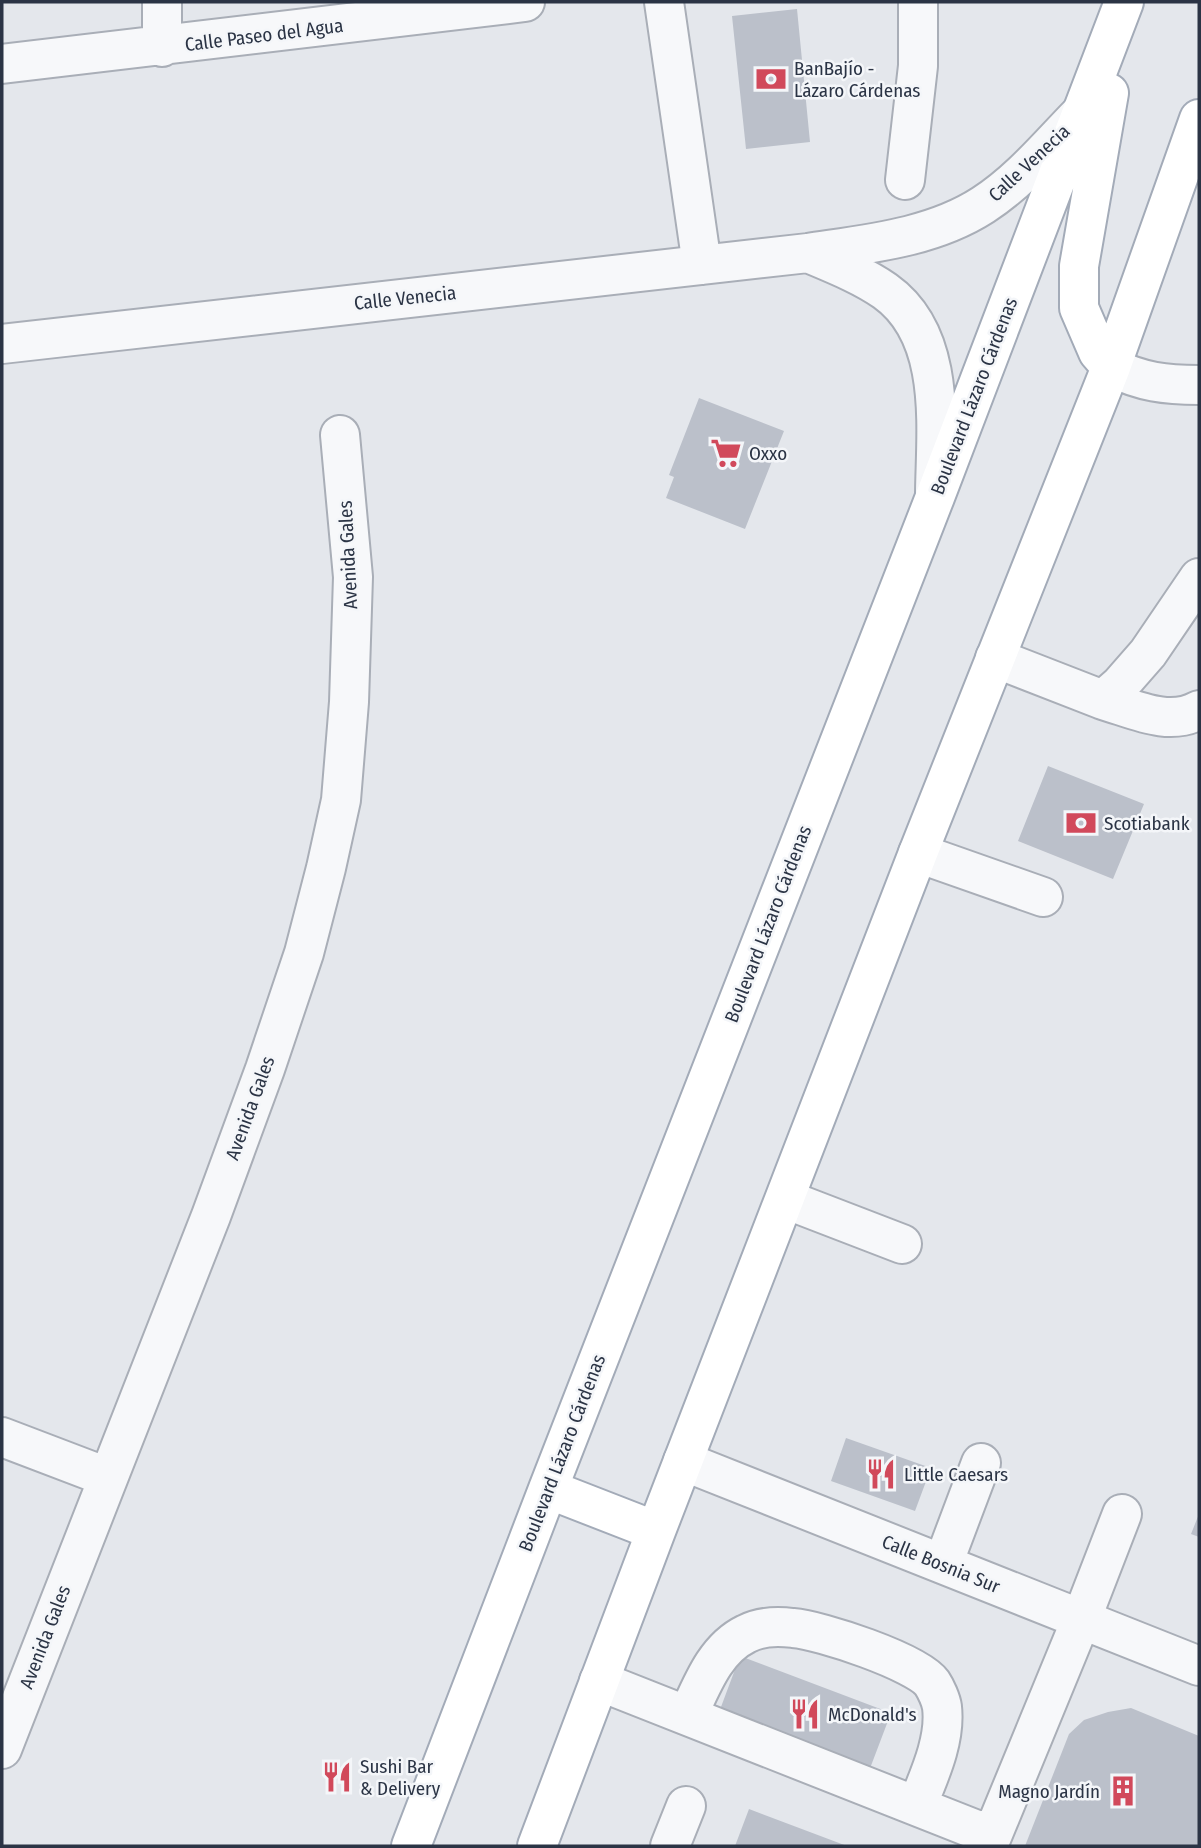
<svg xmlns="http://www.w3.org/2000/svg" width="1201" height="1848" viewBox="0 0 1201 1848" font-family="'Fira Sans Condensed',sans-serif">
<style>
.building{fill:#bbc0ca}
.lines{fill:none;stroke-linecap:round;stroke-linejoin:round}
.minor-casing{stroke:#a9aeb7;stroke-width:42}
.major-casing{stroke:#a3abb8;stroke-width:42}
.minor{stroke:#f7f8fa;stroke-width:38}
.major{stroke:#fff;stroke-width:38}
.labels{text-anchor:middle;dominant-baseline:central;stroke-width:5;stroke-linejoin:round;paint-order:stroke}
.street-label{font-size:19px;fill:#2b3445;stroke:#f4f6f9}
.poi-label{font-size:19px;fill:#2b3445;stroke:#f4f6f9;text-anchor:start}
</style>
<rect width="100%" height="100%" fill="#e4e7ec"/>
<path class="building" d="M 797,9 L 810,142 L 746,149 L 732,16 Z
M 699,398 L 784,431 L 745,529 L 666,498 L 674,477 L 669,475 Z
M 1048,766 L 1144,804 L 1113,879 L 1018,841 Z
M 846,1438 L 931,1468 L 915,1511 L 831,1481 Z
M 1199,1514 L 1199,1537 L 1191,1534 Z
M 740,1656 L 891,1713 L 869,1771 L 718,1715 Z
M 1131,1708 L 1199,1736 L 1199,1846 L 1025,1846 L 1069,1734 L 1084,1720 L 1108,1712 Z
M 749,1809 L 847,1846 L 735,1846 Z"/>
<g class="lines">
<g class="minor-casing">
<path id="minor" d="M 664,2 L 702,265
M 162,47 L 162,2
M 2,64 L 525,2
M 905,180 L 918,66 L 918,2
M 808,253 C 834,264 862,275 885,291 C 947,335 936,426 935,492
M 2,344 L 808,253 C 867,244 932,238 983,205 C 1022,180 1052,142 1085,109
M 1111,367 C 1142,382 1165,385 1199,385
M 995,658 L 1103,700 L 1120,685 L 1148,653 L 1199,578
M 1103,700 C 1134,709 1169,727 1199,710
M 918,853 L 1043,897
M 785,1199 L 902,1244
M 2,1437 L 107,1477
M 683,1461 L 1199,1666
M 943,1564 L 981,1463
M 599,1681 L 992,1836
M 688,1715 C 702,1685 715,1649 746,1634 C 761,1626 777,1626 793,1628 C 820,1630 917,1662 932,1683 C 936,1689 941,1700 942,1707 C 946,1740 929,1776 917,1806
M 2,1749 L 211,1216 L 265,1069 L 304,953 L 326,868 L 341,800 L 349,702 L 353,577 L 340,435
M 670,1846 L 686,1806
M 988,1846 L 1081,1620 L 1122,1514"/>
</g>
<g class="major-casing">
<path id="major" d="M 1109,93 L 1079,266 L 1079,308 L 1098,352 L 1111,367
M 548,1489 L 656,1531
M 411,1846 L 548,1489 L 935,497 L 1124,2
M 537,1846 L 656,1531 L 918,853 L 1111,367 L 1199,119"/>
</g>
<use href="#minor" class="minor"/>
<use href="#major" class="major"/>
</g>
<defs>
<g id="bank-bare" transform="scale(2.415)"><path d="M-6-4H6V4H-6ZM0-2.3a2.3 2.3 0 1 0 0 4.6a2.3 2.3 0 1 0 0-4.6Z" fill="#d1495b" stroke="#f4f6f9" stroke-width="2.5" paint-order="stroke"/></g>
<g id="supermarket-bare" transform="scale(2.415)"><path d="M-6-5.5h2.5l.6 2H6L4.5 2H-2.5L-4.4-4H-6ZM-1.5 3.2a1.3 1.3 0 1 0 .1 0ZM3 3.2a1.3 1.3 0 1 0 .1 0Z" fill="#d1495b" stroke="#f4f6f9" stroke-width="2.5" paint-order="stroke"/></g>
<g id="restaurant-bare" transform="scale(2.415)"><path d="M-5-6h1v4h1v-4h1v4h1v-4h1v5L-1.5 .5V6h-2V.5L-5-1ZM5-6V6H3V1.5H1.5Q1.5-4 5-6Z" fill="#d1495b" stroke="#f4f6f9" stroke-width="2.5" paint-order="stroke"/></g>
<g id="building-bare" transform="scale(2.415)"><path d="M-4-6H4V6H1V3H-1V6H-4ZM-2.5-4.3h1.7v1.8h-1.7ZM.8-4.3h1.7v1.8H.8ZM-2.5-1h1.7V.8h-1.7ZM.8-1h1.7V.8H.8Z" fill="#d1495b" stroke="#f4f6f9" stroke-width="2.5" paint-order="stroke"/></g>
</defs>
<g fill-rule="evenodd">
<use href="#bank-bare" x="771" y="79"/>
<use href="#supermarket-bare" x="726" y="453"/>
<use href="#bank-bare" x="1081" y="823"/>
<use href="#restaurant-bare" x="881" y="1474"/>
<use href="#restaurant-bare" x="805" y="1714"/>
<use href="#restaurant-bare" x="337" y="1777"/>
<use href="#building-bare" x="1123" y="1791"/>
</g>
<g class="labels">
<g class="street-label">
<text transform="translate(264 35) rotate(-7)">Calle Paseo del Agua</text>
<text transform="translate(1029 163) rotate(-43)">Calle Venecia</text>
<text transform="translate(405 298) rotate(-6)">Calle Venecia</text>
<text transform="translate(974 396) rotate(-69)">Boulevard Lázaro Cárdenas</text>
<text transform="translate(348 555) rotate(-93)">Avenida Gales</text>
<text transform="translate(768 924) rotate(-69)">Boulevard Lázaro Cárdenas</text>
<text transform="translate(250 1108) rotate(-70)">Avenida Gales</text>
<text transform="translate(562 1453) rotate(-69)">Boulevard Lázaro Cárdenas</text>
<text transform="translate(941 1564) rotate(22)">Calle Bosnia Sur</text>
<text transform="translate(45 1637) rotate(-69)">Avenida Gales</text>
</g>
<g class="poi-label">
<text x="794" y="68">BanBajío -<tspan x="794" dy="22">Lázaro Cárdenas</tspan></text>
<text x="749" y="453">Oxxo</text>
<text x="1104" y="823">Scotiabank</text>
<text x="904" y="1474">Little Caesars</text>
<text x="828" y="1714">McDonald's</text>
<text x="360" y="1766">Sushi Bar<tspan x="360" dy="22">&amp; Delivery</tspan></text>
<text x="1100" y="1791" text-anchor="end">Magno Jardín</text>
</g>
</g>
<rect width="1201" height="1848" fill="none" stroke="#2b3445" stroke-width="7"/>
</svg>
